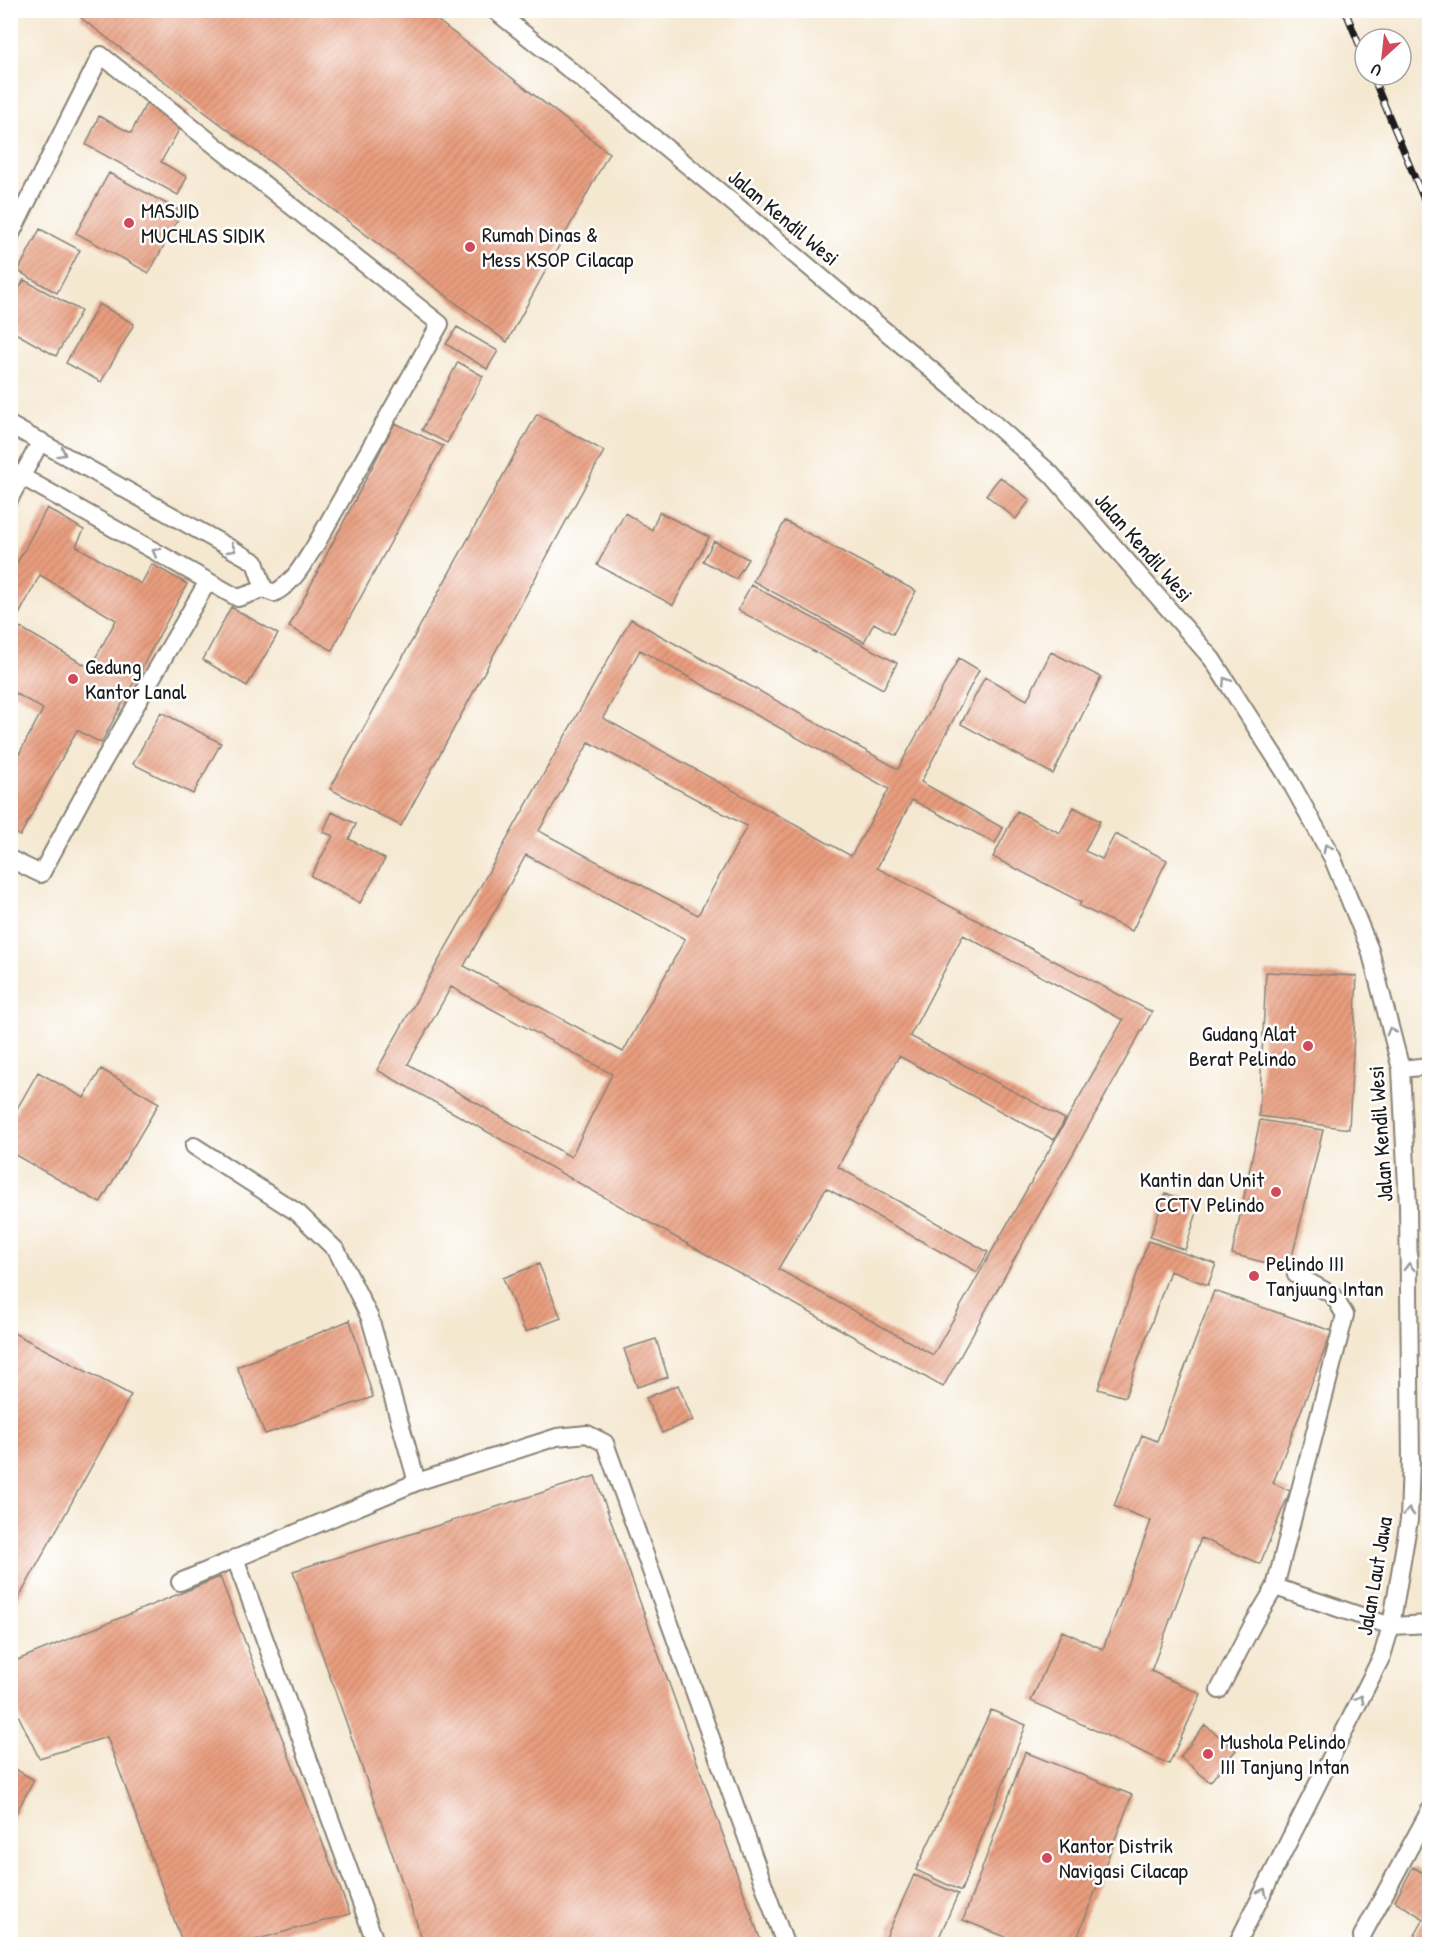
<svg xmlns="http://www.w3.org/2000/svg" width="1440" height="1955" viewBox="0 0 1440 1955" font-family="'Patrick Hand',sans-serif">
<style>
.building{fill:url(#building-hatch);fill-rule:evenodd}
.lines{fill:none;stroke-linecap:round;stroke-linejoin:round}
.lane-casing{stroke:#888276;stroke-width:20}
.lane{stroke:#fff;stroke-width:16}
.rail-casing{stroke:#1c1c1c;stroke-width:7}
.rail{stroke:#fff;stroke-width:4.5;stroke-dasharray:14;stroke-linecap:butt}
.oneway{stroke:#999}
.poi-dot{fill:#d1495b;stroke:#fff;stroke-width:2}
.labels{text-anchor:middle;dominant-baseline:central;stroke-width:5;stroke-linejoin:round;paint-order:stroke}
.poi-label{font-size:22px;fill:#1c1c1c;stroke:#fff;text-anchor:start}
.street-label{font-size:22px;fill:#1c1c1c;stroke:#fff}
</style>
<defs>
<pattern id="building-hatch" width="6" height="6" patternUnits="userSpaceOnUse" patternTransform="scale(1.5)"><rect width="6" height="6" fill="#e89c7e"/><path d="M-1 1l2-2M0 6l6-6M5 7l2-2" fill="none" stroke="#c6866c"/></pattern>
</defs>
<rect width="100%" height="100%" fill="#fff"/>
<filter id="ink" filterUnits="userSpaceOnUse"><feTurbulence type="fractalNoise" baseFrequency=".0167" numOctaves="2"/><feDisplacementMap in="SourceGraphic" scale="12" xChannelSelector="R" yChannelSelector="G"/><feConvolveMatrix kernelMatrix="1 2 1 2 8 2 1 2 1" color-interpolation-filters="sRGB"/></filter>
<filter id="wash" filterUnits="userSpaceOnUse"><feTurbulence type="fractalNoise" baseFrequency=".008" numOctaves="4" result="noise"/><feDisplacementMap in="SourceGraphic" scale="24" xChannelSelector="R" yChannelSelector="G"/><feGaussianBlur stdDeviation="1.35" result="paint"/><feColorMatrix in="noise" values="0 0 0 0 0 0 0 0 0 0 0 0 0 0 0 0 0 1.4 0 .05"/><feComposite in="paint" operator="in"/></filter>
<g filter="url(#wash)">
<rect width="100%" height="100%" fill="#f5e8d1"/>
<g id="blocks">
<path class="building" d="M 85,10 L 424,10 L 609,153 L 507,342 L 81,18 Z
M 153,90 L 189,112 L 161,162 L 187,177 L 178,195 L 86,145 L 99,116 L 131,133 Z
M 109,173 L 182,212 L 149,273 L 76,233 Z
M 40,229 L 80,250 L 57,293 L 18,271 Z
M 24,280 L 81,311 L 56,356 L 10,330 L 10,304 Z
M 99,304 L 134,324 L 101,382 L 66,363 Z
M 457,327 L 498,351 L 487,369 L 446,344 Z
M 458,362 L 483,376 L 447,443 L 422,430 Z
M 537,414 L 604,451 L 401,826 L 330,789 Z
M 395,423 L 443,446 L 332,650 L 289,627 Z
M 1000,477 L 1030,500 L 1016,519 L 986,495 Z
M 47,508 L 84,530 L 76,546 L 141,584 L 152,564 L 187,584 L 101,743 L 77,730 L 20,836 L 10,830 L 10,750 L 19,754 L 43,709 L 10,690 L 10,576 ZM 40,575 L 116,620 L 90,668 L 14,624 Z
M 659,512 L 709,537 L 673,605 L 597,565 L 625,513 L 652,530 Z
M 785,521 L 916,591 L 893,634 L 874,623 L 864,642 L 753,581 Z
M 714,541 L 748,559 L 736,579 L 703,561 Z
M 751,585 L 897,663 L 883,689 L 738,610 Z
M 231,607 L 278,634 L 247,686 L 203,660 Z
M 631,619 L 898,769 L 959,658 L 979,670 L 921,782 L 1003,828 L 995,843 L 912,800 L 877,868 L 1152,1012 L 943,1387 L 377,1070 ZM 640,650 L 889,789 L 851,856 L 603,718 ZM 589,742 L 747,826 L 698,915 L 539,831 ZM 526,855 L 685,939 L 623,1052 L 464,966 ZM 963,935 L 1123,1020 L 933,1355 L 778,1269 L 826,1188 L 977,1272 L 988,1252 L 838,1167 L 899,1056 L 1054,1140 L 1065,1119 L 910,1036 ZM 451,987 L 612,1074 L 571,1157 L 408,1064 Z
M 1051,652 L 1101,677 L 1053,774 L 961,724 L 985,677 L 1027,700 Z
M 161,712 L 221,743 L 193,794 L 133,764 Z
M 1074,807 L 1100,821 L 1085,851 L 1102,859 L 1115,834 L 1167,860 L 1132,931 L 1079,906 L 1081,902 L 993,857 L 1017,811 L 1060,833 Z
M 332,812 L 356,824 L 349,839 L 385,859 L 360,903 L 311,876 L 333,836 L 323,832 Z
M 1266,972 L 1357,976 L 1349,1129 L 1259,1116 Z
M 101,1069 L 159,1103 L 100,1203 L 10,1152 L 10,1121 L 38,1072 L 84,1098 Z
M 1260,1120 L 1323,1130 L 1289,1269 L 1232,1254 Z
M 1166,1193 L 1199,1206 L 1185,1250 L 1150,1237 Z
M 1148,1241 L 1216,1264 L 1208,1285 L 1170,1271 L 1125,1397 L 1098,1389 Z
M 539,1264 L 561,1318 L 525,1332 L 503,1278 Z
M 1214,1291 L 1332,1331 L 1273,1483 L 1290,1491 L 1260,1564 L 1201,1538 L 1151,1671 L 1201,1694 L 1169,1764 L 1031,1701 L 1062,1631 L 1103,1649 L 1151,1521 L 1114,1506 L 1142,1435 L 1157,1441 Z
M 350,1320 L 373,1397 L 265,1434 L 237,1367 Z
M 10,1331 L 131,1395 L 10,1614 Z
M 656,1339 L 668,1377 L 637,1387 L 624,1349 Z
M 678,1385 L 693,1420 L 662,1433 L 646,1398 Z
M 595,1476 L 762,1944 L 424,1944 L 293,1571 Z
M 220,1577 L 350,1914 L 240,1944 L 183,1944 L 107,1737 L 39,1758 L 10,1698 L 10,1663 Z
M 991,1710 L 1026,1725 L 961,1891 L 916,1870 Z
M 1205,1725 L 1236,1750 L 1210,1782 L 1180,1757 Z
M 1025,1752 L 1132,1795 L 1075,1944 L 1023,1944 L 963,1920 Z
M 10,1766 L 34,1780 L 10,1824 Z
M 1413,1867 L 1430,1877 L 1430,1944 L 1410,1944 L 1424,1919 L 1395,1901 Z
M 914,1875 L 958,1894 L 936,1944 L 883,1944 Z"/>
</g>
</g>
<g filter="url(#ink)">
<use href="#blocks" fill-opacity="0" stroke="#888276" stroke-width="1.5"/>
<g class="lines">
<g class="lane-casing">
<path id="lane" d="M 494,10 L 609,101 L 732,202 L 973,405 L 1051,474 L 1212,659 L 1286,774 L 1332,857 L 1370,950 L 1401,1069 L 1408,1206 L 1411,1460 L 1409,1520 L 1391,1626 L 1382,1656 L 1237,1944
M 10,236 L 101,55 L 440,324 L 315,546 C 303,564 294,583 274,593 L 264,589 L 238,598 L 10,470
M 10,425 L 255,562 L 264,589
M 10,498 L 41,441
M 10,859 L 41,874 L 86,791 L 208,581
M 1401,1069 L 1430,1066
M 194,1146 L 298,1213 L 337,1251 L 370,1318 L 417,1482
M 235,1558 L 376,1944
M 180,1582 L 417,1482 L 557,1437 L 587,1434 L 605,1443 L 785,1944
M 1275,1587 L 1391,1626 L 1430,1624
M 1219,1690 L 1253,1624 L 1275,1587 L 1345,1315 L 1333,1295 L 1296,1275
M 1363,1944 L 1362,1936 L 1430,1810"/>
</g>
<use href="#lane" class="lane"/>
<g class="rail-casing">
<path id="rail" d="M 1345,10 L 1365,59
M 1372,75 L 1430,214"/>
</g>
<use href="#rail" class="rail"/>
</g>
<defs><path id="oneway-chevron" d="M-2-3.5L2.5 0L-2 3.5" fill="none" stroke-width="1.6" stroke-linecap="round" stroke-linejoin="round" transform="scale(1.5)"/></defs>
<g class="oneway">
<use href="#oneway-chevron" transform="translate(62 453) rotate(29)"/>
<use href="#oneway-chevron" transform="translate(232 549) rotate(30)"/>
<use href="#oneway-chevron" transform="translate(156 552) rotate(-151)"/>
<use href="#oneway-chevron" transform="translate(1226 681) rotate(-122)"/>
<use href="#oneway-chevron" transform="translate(1327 848) rotate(-119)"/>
<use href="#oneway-chevron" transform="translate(1391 1031) rotate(-105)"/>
<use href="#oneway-chevron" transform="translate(1409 1267) rotate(-91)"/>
<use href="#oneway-chevron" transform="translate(1409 1512) rotate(-87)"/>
<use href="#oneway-chevron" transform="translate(1360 1699) rotate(-63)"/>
<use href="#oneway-chevron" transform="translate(1263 1892) rotate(-63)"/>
</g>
</g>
<g class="poi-dot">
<circle cx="129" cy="223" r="6"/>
<circle cx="470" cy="247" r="6"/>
<circle cx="73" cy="679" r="6"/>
<circle cx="1308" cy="1046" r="6"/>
<circle cx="1276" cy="1192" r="6"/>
<circle cx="1254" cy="1276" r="6"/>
<circle cx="1208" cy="1754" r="6"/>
<circle cx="1047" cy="1858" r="6"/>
</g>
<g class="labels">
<g class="poi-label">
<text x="141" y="210">MASJID<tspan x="141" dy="25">MUCHLAS SIDIK</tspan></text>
<text x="482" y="234">Rumah Dinas &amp;<tspan x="482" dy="25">Mess KSOP Cilacap</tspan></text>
<text x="85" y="666">Gedung<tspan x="85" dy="25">Kantor Lanal</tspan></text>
<text x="1296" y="1033" text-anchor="end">Gudang Alat<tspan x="1296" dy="25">Berat Pelindo</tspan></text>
<text x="1264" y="1179" text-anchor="end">Kantin dan Unit<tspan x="1264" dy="25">CCTV Pelindo</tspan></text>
<text x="1266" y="1263">Pelindo III<tspan x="1266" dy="25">Tanjuung Intan</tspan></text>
<text x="1220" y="1741">Mushola Pelindo<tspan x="1220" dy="25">III Tanjung Intan</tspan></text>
<text x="1059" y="1845">Kantor Distrik<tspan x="1059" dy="25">Navigasi Cilacap</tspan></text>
</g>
<g class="street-label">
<text transform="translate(784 217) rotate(40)">Jalan Kendil Wesi</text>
<text transform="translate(1144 547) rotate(49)">Jalan Kendil Wesi</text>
<text transform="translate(1380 1134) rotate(-94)">Jalan Kendil Wesi</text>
<text transform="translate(1374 1576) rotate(-80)">Jalan Laut Jawa</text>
</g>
</g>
<rect width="1440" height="1955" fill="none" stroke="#fff" stroke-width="36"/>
<g transform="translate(1383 57) rotate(207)"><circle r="28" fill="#ffffff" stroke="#a4a4a4" stroke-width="1.5"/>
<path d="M0-4.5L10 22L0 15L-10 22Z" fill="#d1495b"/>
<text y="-9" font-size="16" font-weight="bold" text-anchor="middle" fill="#1c1c1c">U</text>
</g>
</svg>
